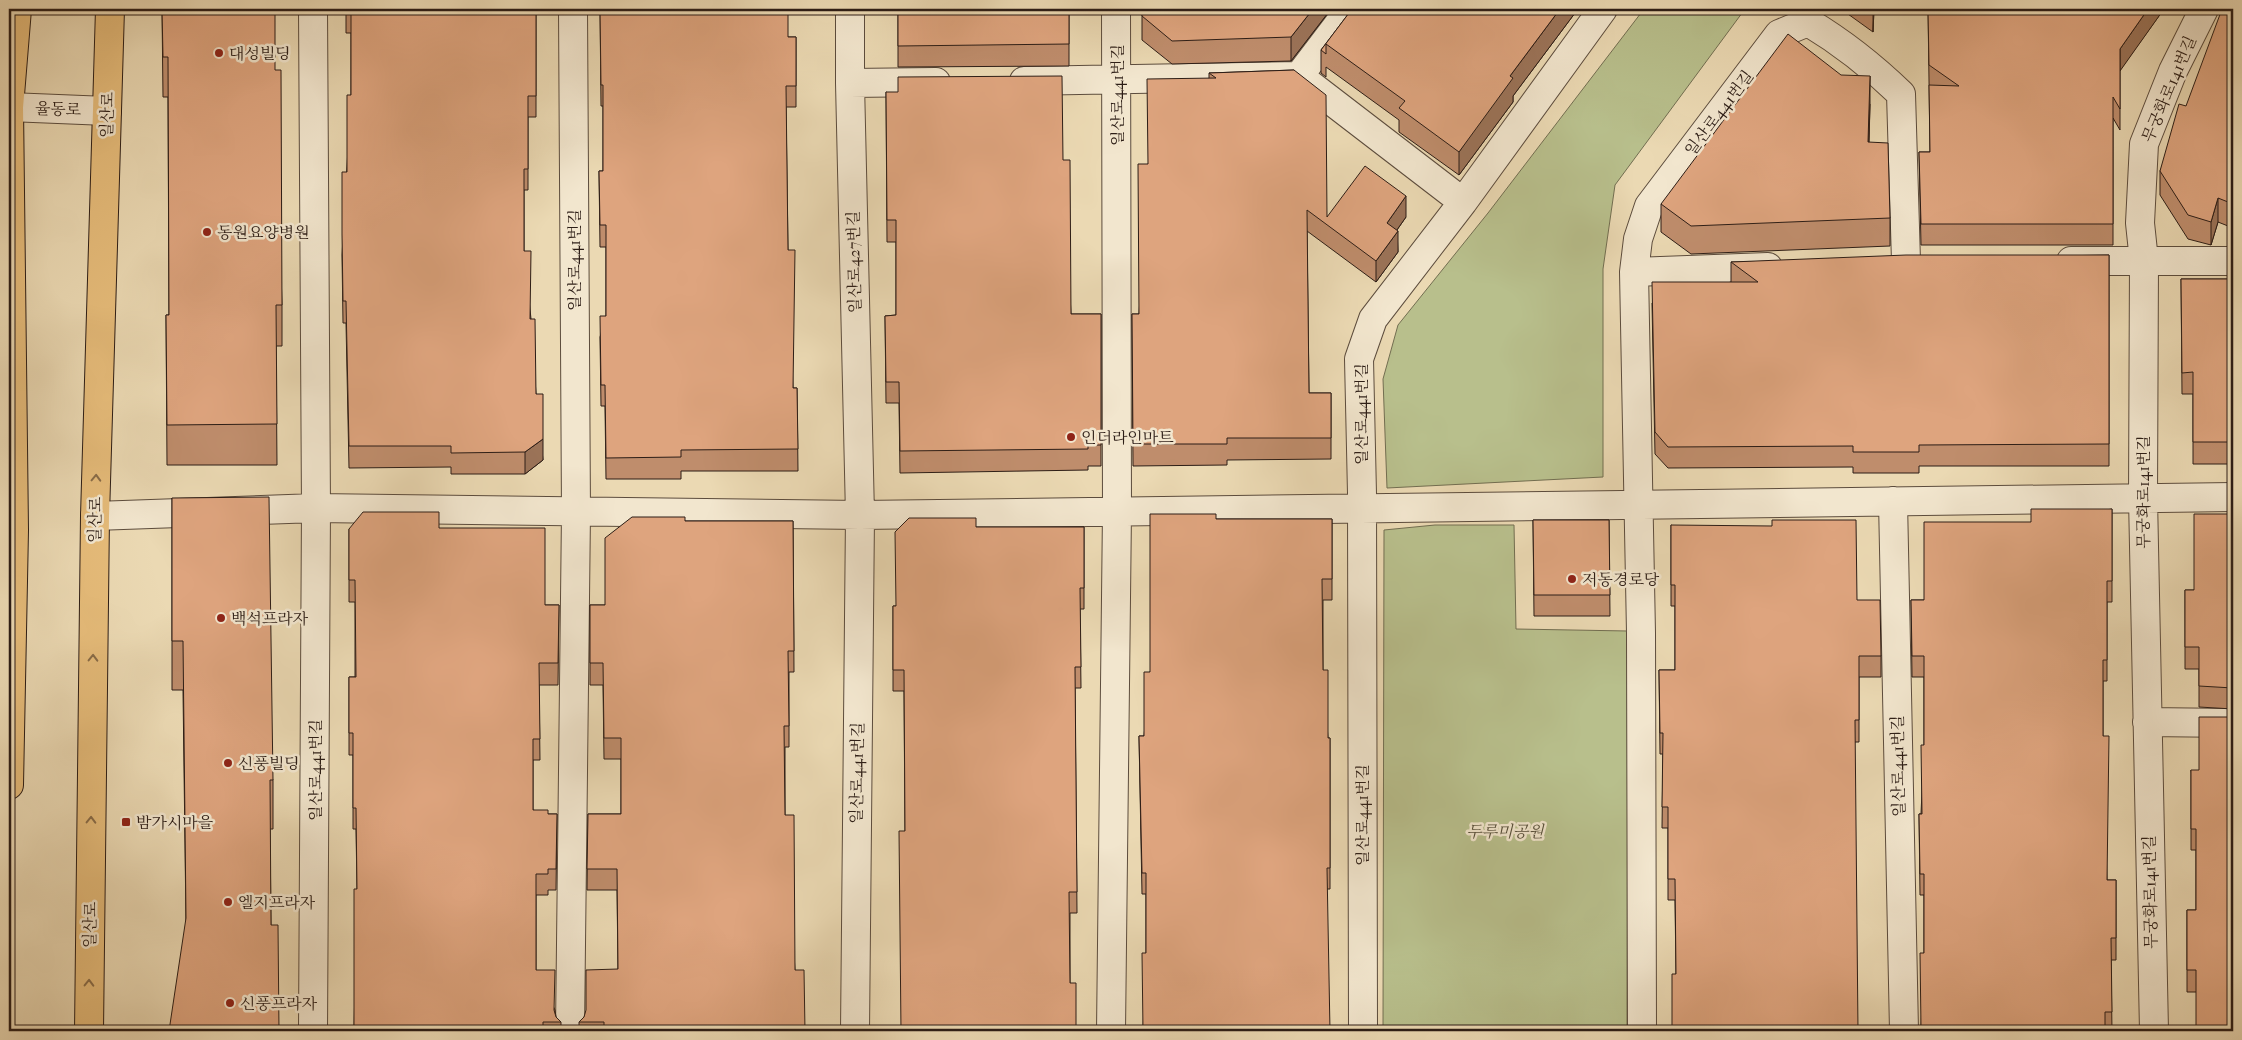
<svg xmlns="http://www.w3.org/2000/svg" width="2242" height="1040" viewBox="0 0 2242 1040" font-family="'IM FELL French Canon','Noto Serif KR',serif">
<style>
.green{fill:#b8bf8c;stroke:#726e51}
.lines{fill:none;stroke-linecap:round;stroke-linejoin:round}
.minor-casing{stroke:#5c4c3d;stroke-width:30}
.primary-casing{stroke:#2c1d16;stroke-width:30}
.minor{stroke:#f2e6ce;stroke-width:28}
.primary{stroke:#e6bc7a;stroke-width:28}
.wall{fill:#bf8d6c;stroke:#2c1d16}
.shaded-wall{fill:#9b7358;stroke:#2c1d16}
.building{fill:#dea47e;stroke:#2c1d16}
.oneway{stroke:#896c48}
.poi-dot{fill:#8f2418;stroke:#f2e6ce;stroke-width:2}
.labels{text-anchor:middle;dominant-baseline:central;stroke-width:5;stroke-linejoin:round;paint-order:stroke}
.poi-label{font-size:16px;fill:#2c1d16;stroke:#f2e6ce;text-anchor:start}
.street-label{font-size:16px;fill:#2c1d16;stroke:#f2e6ce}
.park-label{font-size:16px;font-style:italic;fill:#564e39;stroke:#f2e6ce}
</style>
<rect width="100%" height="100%" fill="#ebd9b3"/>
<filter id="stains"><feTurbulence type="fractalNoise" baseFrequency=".004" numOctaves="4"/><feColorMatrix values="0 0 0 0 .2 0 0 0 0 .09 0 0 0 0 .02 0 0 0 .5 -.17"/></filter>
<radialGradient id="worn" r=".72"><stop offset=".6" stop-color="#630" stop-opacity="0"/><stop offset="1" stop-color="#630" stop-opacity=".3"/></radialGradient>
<path class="green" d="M 1644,9 L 1745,9 L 1615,185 L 1603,269 L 1603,477 L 1387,488 L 1383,379 L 1398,325 L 1488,213 Z
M 1435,525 L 1514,525 L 1516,629 L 1628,631 L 1627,1031 L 1383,1031 L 1384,530 Z"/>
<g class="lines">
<g class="minor-casing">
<path id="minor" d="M 850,9 L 850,83 L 860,515 L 855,1031
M 1299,76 L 1463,202
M 1024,81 L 1299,76 L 1350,9
M 850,83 L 936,82
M 9,107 L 107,111
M 2071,261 L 2233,261
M 1634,272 L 1768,267
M 1893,501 L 1904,1031
M 95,516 L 316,508 L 860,515 L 2233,497
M 2147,722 L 2233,723
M 313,1031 L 316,508 L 313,9
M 570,1031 L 576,512 L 573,9
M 1111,1031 L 1117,511 L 1116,9
M 1363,1031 L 1362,494 L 1359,359 L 1373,319 L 1463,202 L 1603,9
M 1642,1031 L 1641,633 L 1634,272 L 1638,239 L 1649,206 L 1779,34 L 1808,22 C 1843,43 1871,65 1901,94 L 1906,261
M 2154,1031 L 2143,498 L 2144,261 L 2140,223 L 2144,144 L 2173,71 L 2204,9"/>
</g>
<g class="primary-casing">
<path id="primary" d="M 9,785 L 14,530 L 9,107 L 17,9
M 89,1031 L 95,516 L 110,9"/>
</g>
<use href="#minor" class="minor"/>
<use href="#primary" class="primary"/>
</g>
<path class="wall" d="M 162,9 L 275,70 L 282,305 L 282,346 L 276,346 L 277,465 L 167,465 L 166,315 L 169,315 L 168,97 L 163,97 Z
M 346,9 L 536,9 L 536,117 L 528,117 L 528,190 L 524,190 L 524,251 L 531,319 L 536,394 L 543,460 L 525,474 L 451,474 L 451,467 L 349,468 L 346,323 L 343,323 L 342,255 L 351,95 L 351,33 L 346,33 Z
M 600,9 L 788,37 L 796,37 L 796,107 L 786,107 L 788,250 L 793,388 L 797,388 L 798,471 L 681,471 L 681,479 L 606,479 L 605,406 L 601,406 L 600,337 L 606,316 L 606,247 L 600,247 L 599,171 L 603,171 L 603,106 L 601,106 Z
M 898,9 L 1069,9 L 1069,66 L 898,67 Z
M 1142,9 L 1331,9 L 1291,61 L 1172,64 L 1142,40 Z
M 1352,9 L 1578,9 L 1513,96 L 1513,102 L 1459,175 L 1399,132 L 1399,120 L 1326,67 L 1326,77 L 1321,73 L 1321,50 Z
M 1841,9 L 1874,9 L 1873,32 Z
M 1928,9 L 2164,9 L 2120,70 L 2120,130 L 2113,118 L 2113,245 L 1921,245 L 1919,152 L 1930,152 Z
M 2233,9 L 2233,228 L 2218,222 L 2211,245 L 2188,239 L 2160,195 L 2160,171 Z
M 1294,70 L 1327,217 L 1406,217 L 1397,230 L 1398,252 L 1376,282 L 1307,231 L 1309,393 L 1331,393 L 1331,459 L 1227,460 L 1227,465 L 1133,466 L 1132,314 L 1139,314 L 1148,164 L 1209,78 L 1209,73 Z
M 886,92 L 1063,160 L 1071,314 L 1101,314 L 1101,466 L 1088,466 L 1088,470 L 900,473 L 899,403 L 886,403 L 885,316 L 896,315 L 896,242 L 887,242 Z
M 1870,104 L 1869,142 L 1890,218 L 1890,246 L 1691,254 L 1661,232 L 1661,204 Z
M 2109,255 L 2109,466 L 1919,466 L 1919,473 L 1853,473 L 1853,467 L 1668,468 L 1655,454 L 1652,303 L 1731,282 L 1731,262 Z
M 2181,279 L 2233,279 L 2233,464 L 2193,464 L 2193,394 L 2182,394 Z
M 172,498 L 273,780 L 273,829 L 270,829 L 271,925 L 186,922 L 183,690 L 172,690 Z
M 2112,509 L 2112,602 L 2107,602 L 2107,681 L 2103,681 L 2103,736 L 2107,880 L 2116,880 L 2116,960 L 2111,960 L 2112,1031 L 1919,1031 L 1921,1027 L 1924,953 L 1924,895 L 1920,895 L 1919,814 L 1921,814 L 1924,745 L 1924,677 L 1912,677 L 1911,600 L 1924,600 L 2031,522 Z
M 2233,514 L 2233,709 L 2199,707 L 2199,669 L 2185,669 L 2185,590 L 2194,590 Z
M 1216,519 L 1332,519 L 1332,600 L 1323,600 L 1323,670 L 1328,738 L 1330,738 L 1330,889 L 1327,889 L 1143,1029 L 1146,953 L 1146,894 L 1142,894 L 1139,736 L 1144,736 L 1150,672 Z
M 1533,520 L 1609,520 L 1610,616 L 1534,616 Z
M 685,521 L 793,521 L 794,672 L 789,672 L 789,747 L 785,747 L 785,815 L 795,970 L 805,1031 L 579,1031 L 579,1022 L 584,1017 L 618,969 L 617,890 L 587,890 L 588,814 L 621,814 L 621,759 L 604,759 L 603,685 L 590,685 L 590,605 L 605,605 Z
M 1671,525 L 1857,600 L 1881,656 L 1881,677 L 1859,677 L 1859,742 L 1855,742 L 1676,974 L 1675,900 L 1668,900 L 1668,828 L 1662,828 L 1663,754 L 1660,754 L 1659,670 L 1675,670 L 1675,606 L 1671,606 Z
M 976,527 L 1084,527 L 1084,609 L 1080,609 L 1081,688 L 1075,688 L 1077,913 L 1070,913 L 1070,983 L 1076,1031 L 905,831 L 904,691 L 893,691 L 893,606 L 896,606 Z
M 439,528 L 545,605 L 559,605 L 558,685 L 539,685 L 540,760 L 533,760 L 533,810 L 548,814 L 557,814 L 556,890 L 548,890 L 548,895 L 536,895 L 536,970 L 555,1010 L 556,1017 L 561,1022 L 561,1031 L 354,1031 L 357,889 L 356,829 L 353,829 L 353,755 L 349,755 L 349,677 L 355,677 L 355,602 L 349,602 L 349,529 Z
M 2191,770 L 2233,1031 L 2196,992 L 2187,992 L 2187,910 L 2196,910 L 2196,850 L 2191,850 Z"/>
<path class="shaded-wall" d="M 1313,9 L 1331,9 L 1291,61 L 1291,37 Z
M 1560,9 L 1578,9 L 1513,96 L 1513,102 L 1459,175 L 1459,152 L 1510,76 Z
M 1873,9 L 1874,9 L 1873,32 Z
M 2148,9 L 2164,9 L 2120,71 L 2120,49 Z
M 1870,76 L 1870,104 L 1868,170 L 1868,142 Z
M 1406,196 L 1406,217 L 1387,244 L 1387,223 Z
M 2218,198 L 2218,222 L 2211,245 L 2211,222 Z
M 1398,231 L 1398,252 L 1376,282 L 1376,261 Z
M 543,439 L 543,460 L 525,474 L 525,452 Z"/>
<path class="building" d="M 162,9 L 275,9 L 275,70 L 281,70 L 282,305 L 276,305 L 277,424 L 167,425 L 166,315 L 169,315 L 168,57 L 163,57 Z
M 346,9 L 536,9 L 536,96 L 528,96 L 528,169 L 524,169 L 524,251 L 531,251 L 530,319 L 535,319 L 536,394 L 543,394 L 543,439 L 525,452 L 451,453 L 451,446 L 349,446 L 346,301 L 343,301 L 342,234 L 342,172 L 347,172 L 347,95 L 351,95 L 351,12 L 346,12 Z
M 600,9 L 788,9 L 788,37 L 796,37 L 796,86 L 786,86 L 788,250 L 795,250 L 793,388 L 797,388 L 798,449 L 681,450 L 681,457 L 606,458 L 605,385 L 601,385 L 600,316 L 606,316 L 606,225 L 600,225 L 599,171 L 603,171 L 603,85 L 601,85 Z
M 898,9 L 1069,9 L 1069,44 L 898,46 Z
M 1142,9 L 1313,9 L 1291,37 L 1172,41 L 1142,16 Z
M 1352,9 L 1560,9 L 1510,76 L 1513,78 L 1459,152 L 1399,108 L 1405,101 L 1326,44 L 1326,54 L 1321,50 Z
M 1928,9 L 2148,9 L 2120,49 L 2120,109 L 2113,97 L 2113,224 L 1921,224 L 1919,152 L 1930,152 L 1929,85 L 1959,86 L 1929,65 Z
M 2222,9 L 2233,9 L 2233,204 L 2218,198 L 2211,222 L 2188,215 L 2160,171 L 2179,104 L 2186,106 Z
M 1788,34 L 1841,75 L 1870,76 L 1868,142 L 1888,143 L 1890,218 L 1691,226 L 1661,204 Z
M 1294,70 L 1326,95 L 1327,217 L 1365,166 L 1406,196 L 1387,223 L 1398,231 L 1376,261 L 1307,210 L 1309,393 L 1331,393 L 1331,438 L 1227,438 L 1227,444 L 1133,444 L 1132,314 L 1139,314 L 1138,164 L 1148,164 L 1147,79 L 1216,78 L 1209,73 Z
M 1062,76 L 1063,160 L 1070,160 L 1071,314 L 1101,314 L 1101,445 L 1088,445 L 1088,449 L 900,451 L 899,382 L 886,382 L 885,316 L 896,315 L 896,220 L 887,220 L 886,92 L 898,92 L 898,77 Z
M 1906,255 L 2109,255 L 2109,444 L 1919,445 L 1919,452 L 1853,452 L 1853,446 L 1668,447 L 1655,432 L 1652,282 L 1758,282 L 1731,262 Z
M 2181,279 L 2233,279 L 2233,442 L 2193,442 L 2193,372 L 2182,373 Z
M 269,497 L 273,780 L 270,780 L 271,925 L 278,925 L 279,1031 L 169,1031 L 186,918 L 183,641 L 172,641 L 172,498 Z
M 2031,509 L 2112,509 L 2112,581 L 2107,581 L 2107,660 L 2103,660 L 2103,736 L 2109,736 L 2107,880 L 2116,880 L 2116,938 L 2111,938 L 2112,1012 L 2105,1012 L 2105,1031 L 1919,1031 L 1919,1027 L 1921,1027 L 1920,953 L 1924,953 L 1924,874 L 1920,874 L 1919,814 L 1922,814 L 1921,745 L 1924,745 L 1924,656 L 1912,656 L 1911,600 L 1924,600 L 1924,522 L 2031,522 Z
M 363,512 L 439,512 L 439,528 L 545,528 L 545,605 L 559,605 L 558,663 L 539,663 L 540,739 L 533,739 L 533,810 L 548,810 L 548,814 L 557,814 L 556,869 L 548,869 L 548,874 L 536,874 L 536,970 L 555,970 L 554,1010 L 556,1017 L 561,1022 L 543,1022 L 543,1031 L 354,1031 L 354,889 L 357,889 L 356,808 L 353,808 L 353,733 L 349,733 L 349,677 L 356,677 L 355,580 L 349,580 L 349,529 Z
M 1150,514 L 1216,514 L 1216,519 L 1332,519 L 1332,579 L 1322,579 L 1323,670 L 1328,670 L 1328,738 L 1330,738 L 1330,868 L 1327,868 L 1330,1031 L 1138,1031 L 1138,1029 L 1143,1029 L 1142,953 L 1146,953 L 1146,873 L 1142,873 L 1139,736 L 1144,736 L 1144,672 L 1150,672 Z
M 2194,514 L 2233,514 L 2233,688 L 2199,686 L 2199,647 L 2185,647 L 2185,590 L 2194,590 Z
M 632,517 L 685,517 L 685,521 L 793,521 L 794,651 L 788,651 L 789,726 L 784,726 L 785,815 L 794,815 L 795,970 L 804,970 L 805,1031 L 604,1031 L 604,1022 L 579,1022 L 584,1017 L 586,1010 L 586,970 L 618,969 L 617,869 L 587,869 L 588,814 L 621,814 L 621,738 L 604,738 L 603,663 L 590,663 L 590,605 L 605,605 L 605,538 Z
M 909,518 L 976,518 L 976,527 L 1084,527 L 1084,588 L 1080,588 L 1081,667 L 1075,667 L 1077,892 L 1069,892 L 1070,983 L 1076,983 L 1076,1031 L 901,1031 L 899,831 L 905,831 L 904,670 L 893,670 L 893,606 L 896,606 L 895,532 Z
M 1533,520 L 1609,520 L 1610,595 L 1534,595 Z
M 1772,520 L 1856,520 L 1857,600 L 1880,600 L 1881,656 L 1859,656 L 1859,720 L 1855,720 L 1858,1031 L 1672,1031 L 1672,974 L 1676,974 L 1675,879 L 1668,879 L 1668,807 L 1662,807 L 1663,733 L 1660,733 L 1659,670 L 1675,670 L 1675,585 L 1671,585 L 1671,525 L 1772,526 Z
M 2199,717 L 2233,717 L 2233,1031 L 2196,1031 L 2196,970 L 2187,970 L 2187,910 L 2196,910 L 2196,829 L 2191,829 L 2191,770 L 2199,770 Z"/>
<defs><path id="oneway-chevron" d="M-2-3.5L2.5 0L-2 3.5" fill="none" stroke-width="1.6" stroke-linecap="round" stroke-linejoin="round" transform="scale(1.25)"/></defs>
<g class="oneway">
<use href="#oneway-chevron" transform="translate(96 478) rotate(-88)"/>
<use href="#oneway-chevron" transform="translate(93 658) rotate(-89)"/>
<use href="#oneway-chevron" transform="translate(91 820) rotate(-89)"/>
<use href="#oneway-chevron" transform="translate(89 983) rotate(-89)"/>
</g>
<g class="poi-dot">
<circle cx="219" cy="53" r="5"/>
<circle cx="207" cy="232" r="5"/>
<circle cx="1071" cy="437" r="5"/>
<circle cx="1572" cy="579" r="5"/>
<circle cx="221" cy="618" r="5"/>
<circle cx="228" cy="763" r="5"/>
<rect x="121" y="817" width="10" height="10" rx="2.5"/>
<circle cx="228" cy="902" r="5"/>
<circle cx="230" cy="1003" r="5"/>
</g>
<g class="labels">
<g class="poi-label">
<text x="229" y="53">대성빌딩</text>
<text x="217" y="232">동원요양병원</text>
<text x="1081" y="437">인더라인마트</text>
<text x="1582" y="579">저동경로당</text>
<text x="231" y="618">백석프라자</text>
<text x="238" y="763">신풍빌딩</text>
<text x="136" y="822">밤가시마을</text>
<text x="238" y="902">엘지프라자</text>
<text x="240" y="1003">신풍프라자</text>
</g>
<g class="street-label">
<text transform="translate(2169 89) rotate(-67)">무궁화로141번길</text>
<text transform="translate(1117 95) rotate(-90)">일산로441번길</text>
<text transform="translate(58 109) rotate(2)">율동로</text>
<text transform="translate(1719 113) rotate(-53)">일산로441번길</text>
<text transform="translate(107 115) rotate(-88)">일산로</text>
<text transform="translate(574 260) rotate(-90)">일산로441번길</text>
<text transform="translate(854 262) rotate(-91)">일산로427번길</text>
<text transform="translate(1361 414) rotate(-90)">일산로441번길</text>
<text transform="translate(2143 492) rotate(-90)">무궁화로141번길</text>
<text transform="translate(95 520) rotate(-89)">일산로</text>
<text transform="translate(1898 766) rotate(-91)">일산로441번길</text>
<text transform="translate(315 770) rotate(-90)">일산로441번길</text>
<text transform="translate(857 773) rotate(-89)">일산로441번길</text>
<text transform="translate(1362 815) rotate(-90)">일산로441번길</text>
<text transform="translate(2150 892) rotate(-91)">무궁화로141번길</text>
<text transform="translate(90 925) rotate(-89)">일산로</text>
</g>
<g class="park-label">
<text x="1505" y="831">두루미공원</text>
</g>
</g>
<rect width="2242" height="1040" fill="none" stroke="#ebd9b3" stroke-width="30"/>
<rect x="10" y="10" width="2222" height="1020" fill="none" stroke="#2c1d16" stroke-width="2.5"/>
<rect x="15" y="15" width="2212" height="1010" fill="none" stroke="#2c1d16"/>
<rect width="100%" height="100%" filter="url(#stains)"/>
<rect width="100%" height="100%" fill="url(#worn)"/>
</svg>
